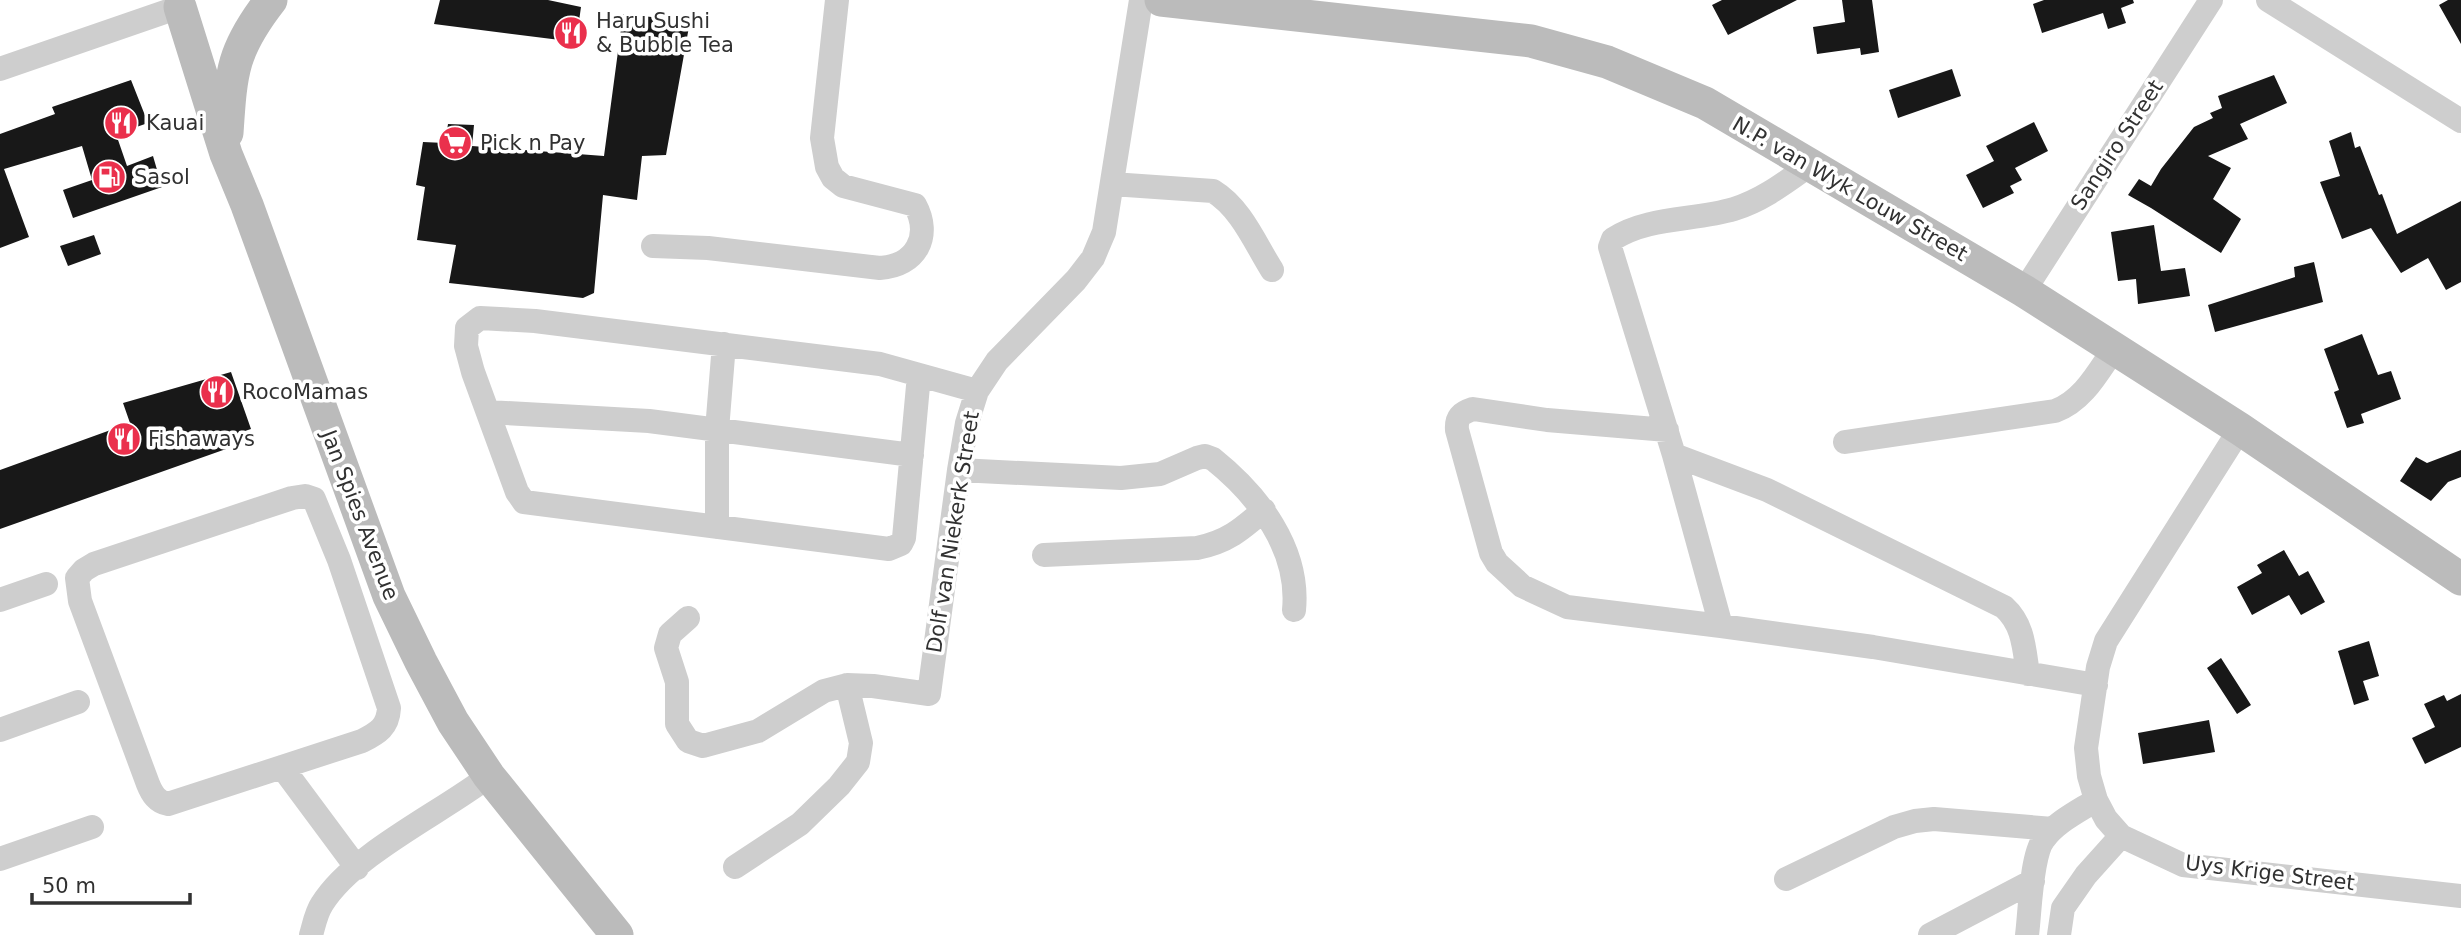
<svg xmlns="http://www.w3.org/2000/svg" width="2461" height="935" viewBox="0 0 2461 935" font-family="'DejaVu Sans',sans-serif">
<style>
.building{fill:#181818}
.lines{fill:none;stroke-linecap:round;stroke-linejoin:round}
.street{stroke:#cecece;stroke-width:24}
.secondary{stroke:#bbb;stroke-width:33}
.labels{text-anchor:middle;dominant-baseline:central;stroke-width:7;stroke-linejoin:round;paint-order:stroke}
.poi-label{font-size:21px;fill:#313131;stroke:#fff;text-anchor:start}
.street-label{font-size:21px;fill:#313131;stroke:#fff}
</style>
<rect width="100%" height="100%" fill="#fff"/>
<path class="building" d="M 440,0 L 548,0 L 581,7 L 576,42 L 434,24 Z
M 1722,0 L 1797,0 L 1728,35 L 1712,5 Z
M 1842,0 L 1872,0 L 1879,52 L 1861,55 L 1860,48 L 1817,54 L 1813,27 L 1845,22 Z
M 2044,0 L 2133,0 L 2134,3 L 2121,8 L 2126,23 L 2108,29 L 2103,13 L 2042,33 L 2033,4 Z
M 2448,0 L 2461,0 L 2461,44 L 2439,5 Z
M 623,14 L 690,21 L 666,155 L 642,156 L 637,200 L 603,195 L 594,293 L 583,298 L 449,283 L 456,245 L 417,240 L 425,187 L 416,185 L 423,142 L 445,143 L 448,124 L 474,125 L 472,146 L 604,156 Z
M 1952,69 L 1961,96 L 1898,118 L 1889,90 Z
M 2274,75 L 2287,103 L 2240,124 L 2248,139 L 2208,156 L 2231,168 L 2213,199 L 2241,219 L 2221,253 L 2151,208 L 2128,195 L 2139,179 L 2151,186 L 2161,169 L 2194,127 L 2213,118 L 2210,113 L 2222,108 L 2218,96 Z
M 131,80 L 148,123 L 116,134 L 127,166 L 153,156 L 162,187 L 73,218 L 63,190 L 92,180 L 82,146 L 4,169 L 29,237 L 0,248 L 0,134 L 55,114 L 52,107 Z
M 2034,122 L 2048,151 L 2015,168 L 2022,180 L 2010,186 L 2014,193 L 1983,208 L 1966,175 L 1994,161 L 1986,146 Z
M 2351,132 L 2355,148 L 2360,146 L 2379,195 L 2382,194 L 2397,234 L 2461,201 L 2461,282 L 2446,290 L 2428,258 L 2401,273 L 2371,228 L 2342,239 L 2320,182 L 2340,176 L 2329,141 Z
M 2154,225 L 2161,271 L 2185,268 L 2190,296 L 2138,304 L 2136,279 L 2118,281 L 2111,232 Z
M 94,235 L 101,254 L 68,266 L 60,246 Z
M 2314,262 L 2323,302 L 2215,332 L 2208,305 L 2295,277 L 2294,267 Z
M 2362,334 L 2378,375 L 2391,371 L 2401,399 L 2361,414 L 2364,423 L 2347,428 L 2334,392 L 2339,390 L 2324,349 Z
M 231,372 L 251,429 L 239,433 L 243,443 L 0,529 L 0,470 L 130,423 L 123,403 Z
M 2461,450 L 2461,477 L 2448,482 L 2431,501 L 2400,481 L 2416,457 L 2427,463 Z
M 2284,550 L 2299,576 L 2308,571 L 2325,602 L 2301,615 L 2289,595 L 2252,615 L 2237,587 L 2262,573 L 2257,565 Z
M 2369,641 L 2379,676 L 2363,681 L 2369,700 L 2354,705 L 2338,651 Z
M 2221,658 L 2251,705 L 2237,714 L 2207,668 Z
M 2461,694 L 2461,747 L 2425,764 L 2412,738 L 2435,727 L 2424,704 L 2444,695 L 2447,701 Z
M 2209,720 L 2215,752 L 2143,764 L 2138,733 Z"/>
<g class="lines">
<path class="street" d="M 2268,0 L 2461,121
M 0,69 L 168,11
M 1112,184 L 1213,191 C 1241,208 1255,243 1272,270
M 653,246 L 708,248 L 880,268 C 916,266 932,236 915,205 L 843,186 L 833,178 L 827,167 L 822,138 L 837,0
M 2024,291 L 2211,0
M 919,375 L 904,538 L 901,544 L 889,549 L 524,502 L 517,492 L 473,372 L 466,346 L 467,328 L 480,318 L 535,321 L 880,364 L 977,391
M 488,412 L 649,421 L 912,455
M 2240,429 L 2106,641 L 2098,667 L 2086,748 L 2089,776 L 2096,800 L 2106,819 L 2121,836 L 2183,865 L 2461,896
M 1667,430 L 1547,420 L 1473,409 C 1461,413 1456,417 1457,430 L 1491,553 L 1497,563 L 1522,586 L 1567,607 L 1721,626 L 1873,647 L 2096,685
M 1845,442 L 2055,411 C 2083,401 2098,372 2114,349
M 1674,455 L 1767,490 L 2004,607 C 2024,625 2024,649 2028,674
M 959,470 L 1121,478 L 1160,474 L 1197,458 L 1205,456 L 1213,459 C 1258,495 1300,549 1294,610
M 305,496 L 314,499 L 339,560 L 389,708 C 388,727 378,733 362,741 L 168,804 C 157,802 152,794 148,784 L 80,601 L 77,578 L 84,570 L 94,564 L 292,498 Z
M 717,527 L 717,430 L 724,344
M 1044,555 L 1197,548 C 1227,542 1241,530 1264,510
M 0,600 L 46,584
M 688,618 L 670,634 L 666,648 L 677,682 L 677,724 L 688,741 L 703,746 L 758,731 L 824,691 L 847,685 L 873,686 L 929,694 L 959,470 L 967,423 L 977,391 L 997,361 L 1076,280 L 1093,258 L 1104,232 L 1141,0
M 1721,626 L 1674,455 L 1610,247 L 1613,239 C 1649,216 1694,221 1734,209 C 1763,200 1786,182 1810,165
M 0,730 L 78,702
M 282,767 L 357,868
M 0,859 L 92,827
M 735,867 L 800,824 L 839,786 L 858,762 L 861,743 L 847,685
M 1786,879 L 1894,827 L 1915,821 L 1934,819 L 2053,829
M 311,935 C 314,925 316,913 322,904 C 353,854 441,813 489,776
M 1930,935 L 2033,881
M 2027,935 C 2030,913 2031,855 2044,839 C 2056,822 2079,811 2096,800
M 2059,935 L 2063,908 L 2086,875 L 2121,836"/>
<path class="secondary" d="M 1161,0 L 1531,41 L 1607,62 L 1705,103 L 2024,291 L 2240,429 L 2461,579
M 180,7 L 226,154 L 247,205 L 389,596 L 421,662 L 453,722 L 489,776 L 617,935
M 227,133 C 231,72 232,50 271,0"/>
</g>
<defs>
<g id="restaurant-disc" transform="scale(1.75)"><circle r="9.5" fill="#ea304c" stroke="#fff"/><path d="M-5-6h1v4h1v-4h1v4h1v-4h1v5L-1.5 .5V6h-2V.5L-5-1ZM5-6V6H3V1.5H1.5Q1.5-4 5-6Z" fill="#fff"/></g>
<g id="supermarket-disc" transform="scale(1.75)"><circle r="9.5" fill="#ea304c" stroke="#fff"/><path d="M-6-5.5h2.5l.6 2H6L4.5 2H-2.5L-4.4-4H-6ZM-1.5 3.2a1.3 1.3 0 1 0 .1 0ZM3 3.2a1.3 1.3 0 1 0 .1 0Z" fill="#fff"/></g>
<g id="fuel-disc" transform="scale(1.75)"><circle r="9.5" fill="#ea304c" stroke="#fff"/><path d="M-5.5-6h7V0h2V4h1.3V-2.5L3-4.5l.8-.8L6-3V5H2.5V1h-1V6h-7ZM-4.2-4.7v3.2H.2V-4.7Z" fill="#fff"/></g>
</defs>
<g fill-rule="evenodd">
<use href="#restaurant-disc" x="571" y="33"/>
<use href="#restaurant-disc" x="121" y="123"/>
<use href="#supermarket-disc" x="455" y="143"/>
<use href="#fuel-disc" x="109" y="177"/>
<use href="#restaurant-disc" x="217" y="392"/>
<use href="#restaurant-disc" x="124" y="439"/>
</g>
<g class="labels">
<g class="poi-label">
<text x="596" y="21">Haru Sushi<tspan x="596" dy="24">&amp; Bubble Tea</tspan></text>
<text x="146" y="123">Kauai</text>
<text x="480" y="143">Pick n Pay</text>
<text x="134" y="177">Sasol</text>
<text x="242" y="392">RocoMamas</text>
<text x="148" y="439">Fishaways</text>
</g>
<g class="street-label">
<text transform="translate(2117 145) rotate(-57)">Sangiro Street</text>
<text transform="translate(1850 189) rotate(30)">N.P. van Wyk Louw Street</text>
<text transform="translate(360 515) rotate(69)">Jan Spies Avenue</text>
<text transform="translate(953 532) rotate(-81)">Dolf van Niekerk Street</text>
<text transform="translate(2270 873) rotate(7)">Uys Krige Street</text>
</g>
</g>
<path d="M32 893v10h158v-10" fill="none" stroke="#313131" stroke-width="3.5"/>
<text x="42" y="893" font-size="21" fill="#313131" stroke="#ffffff" stroke-width="5" paint-order="stroke">50 m</text>
</svg>
